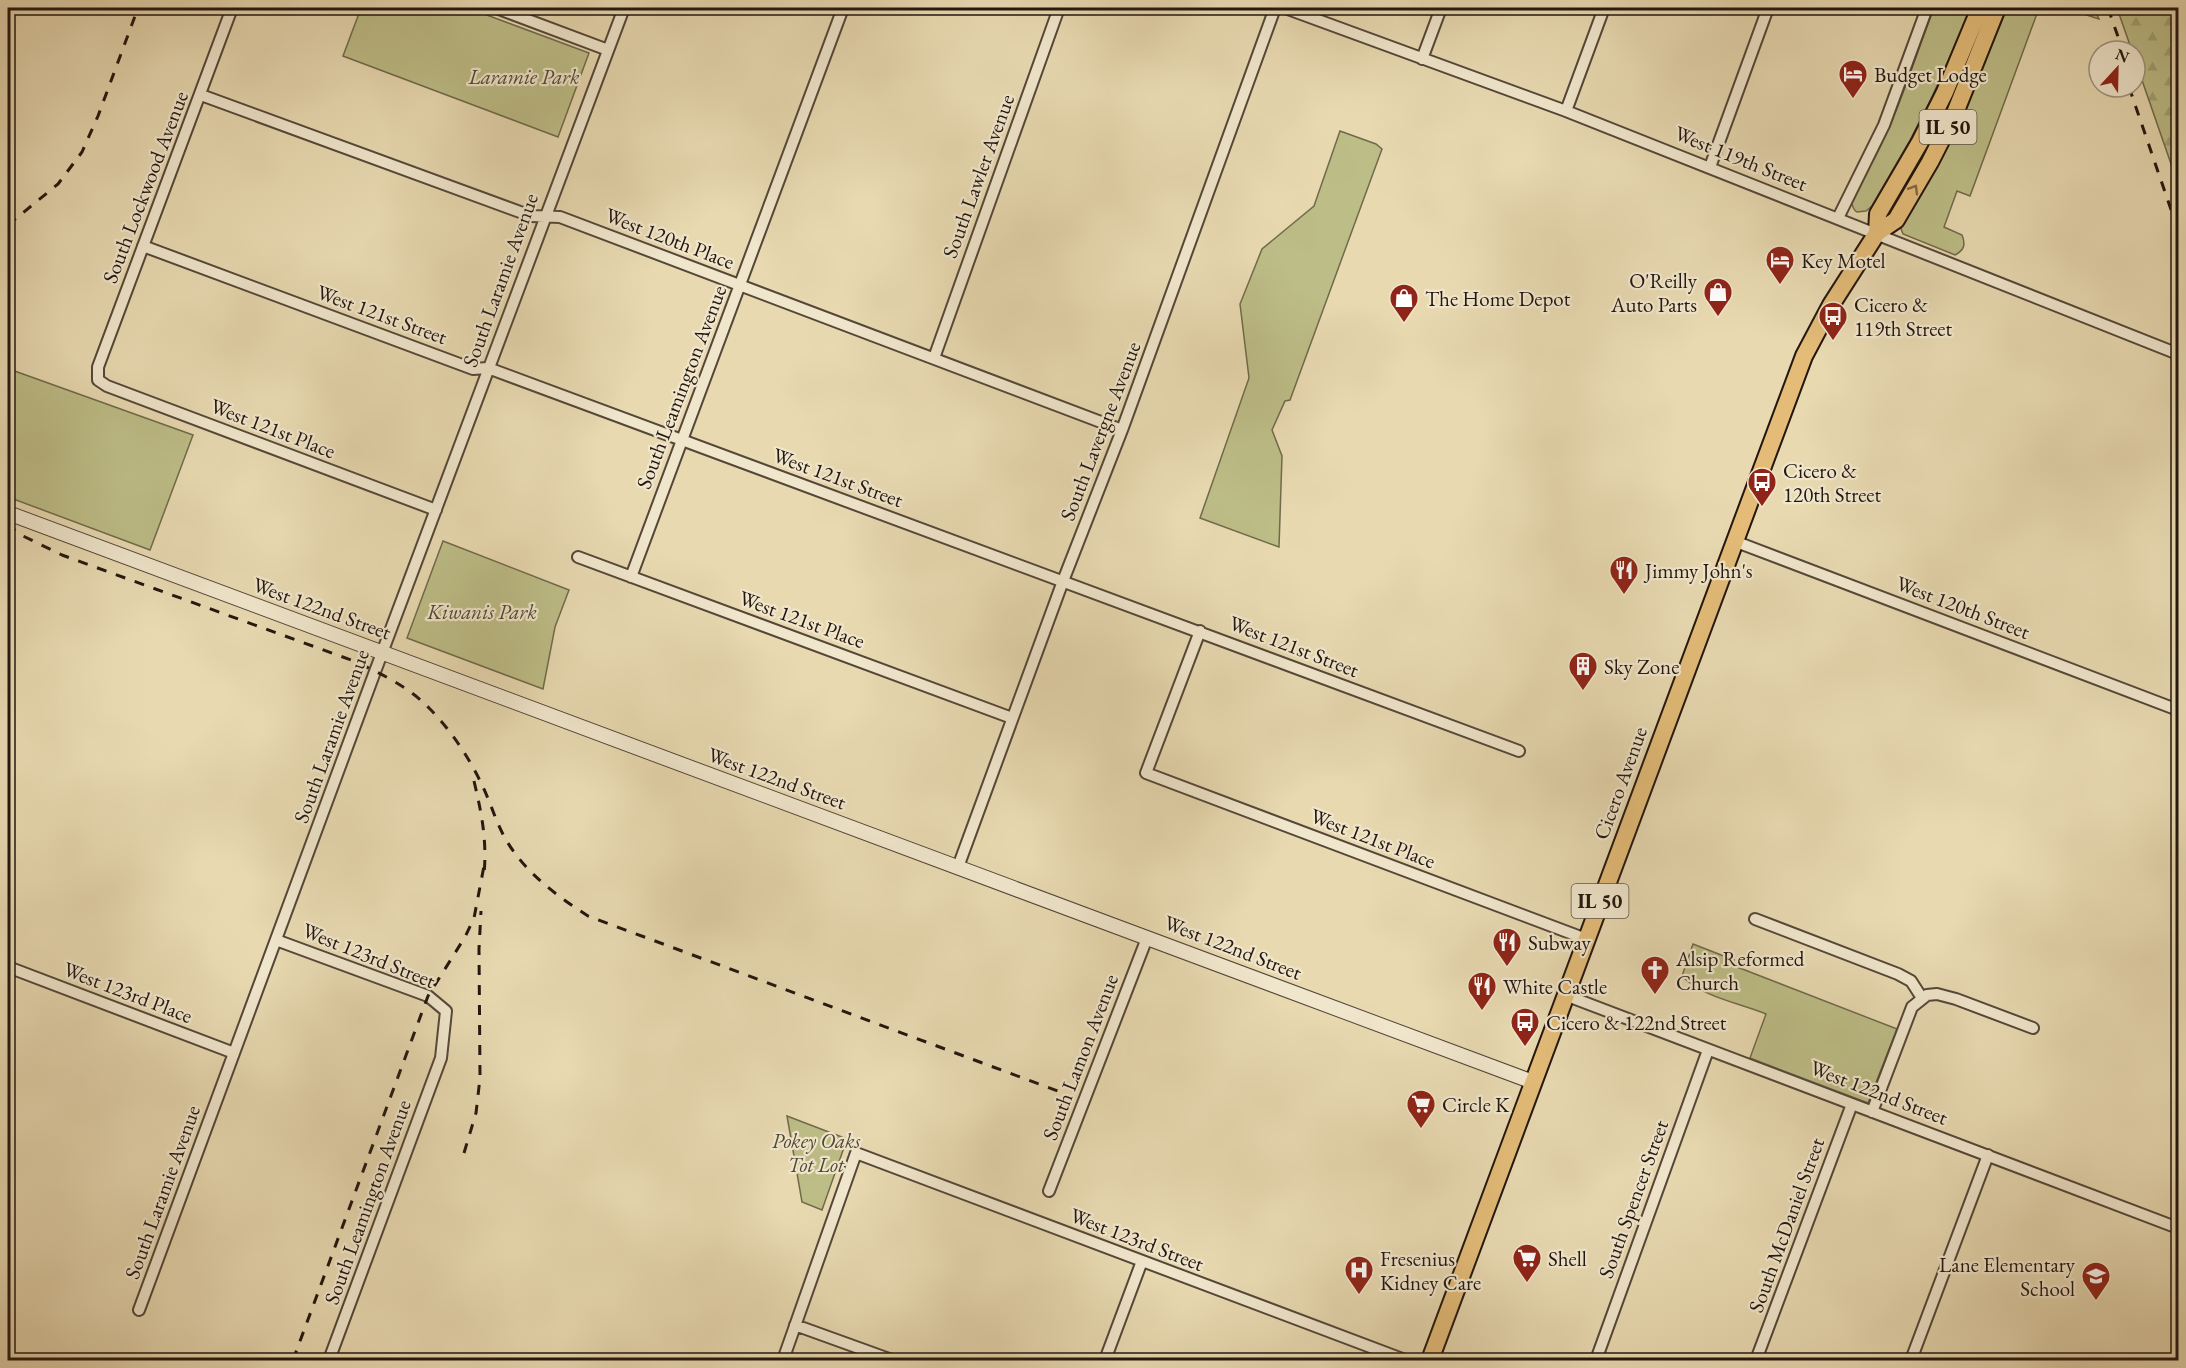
<svg xmlns="http://www.w3.org/2000/svg" width="2186" height="1368" viewBox="0 0 2186 1368" font-family="'EB Garamond',serif">
<style>
.green{fill:#bdbd87;stroke:#706a4b;stroke-width:1.5}
.forest{fill:url(#forest-firs);stroke:#706a4b;stroke-width:1.5}
.lines{fill:none;stroke-linecap:round;stroke-linejoin:round}
.minor-casing{stroke:#544738;stroke-width:14}
.tertiary-casing{stroke:#544738;stroke-width:16}
.primary-casing{stroke:#22160f;stroke-width:20}
.minor{stroke:#f0e6cc;stroke-width:10}
.tertiary{stroke:#f0e6cc;stroke-width:14}
.primary{stroke:#e4bc78;stroke-width:16}
.rail{stroke:#22160f;stroke-width:3;stroke-dasharray:10 10;stroke-linecap:butt}
.oneway{stroke:#836944}
.labels{text-anchor:middle;dominant-baseline:central;stroke-width:4.5;stroke-linejoin:round;paint-order:stroke}
.shield{fill:#f0e6cc;stroke:#605448;stroke-width:1.5}
.shield-label{font-size:20px;font-weight:bold;fill:#22160f}
.poi-label{font-size:21px;fill:#22160f;stroke:#f0e6cc;text-anchor:start}
.park-label{font-size:21px;font-style:italic;fill:#504833;stroke:#f0e6cc}
.street-label{font-size:21px;fill:#22160f;stroke:#f0e6cc}
</style>
<defs>
<pattern id="forest-firs" width="22" height="20" patternUnits="userSpaceOnUse" patternTransform="scale(1.5)"><rect width="22" height="20" fill="#bdbd87"/><path d="M5 1l3.5 6h-7zM16 11l3.5 6h-7z" fill="#a2a273"/></pattern>
</defs>
<rect width="100%" height="100%" fill="#e8d9b1"/>
<filter id="stains"><feTurbulence type="fractalNoise" baseFrequency=".00333" numOctaves="4"/><feColorMatrix values="0 0 0 0 .2 0 0 0 0 .09 0 0 0 0 .02 0 0 0 .5 -.17"/></filter>
<radialGradient id="worn" r=".72"><stop offset=".6" stop-color="#630" stop-opacity="0"/><stop offset="1" stop-color="#630" stop-opacity=".3"/></radialGradient>
<path class="green" d="M 361,8 L 468,8 L 589,53 L 558,137 L 343,56 Z
M 1934,8 L 1972,8 L 1931,99 L 1909,142 L 1872,206 L 1866,211 L 1857,212 C 1841,201 1868,171 1875,157 C 1899,111 1915,57 1934,8 Z
M 2007,8 L 2039,8 L 1970,196 L 1957,191 L 1944,227 L 1962,235 C 1966,245 1964,250 1955,255 L 1903,234 L 1900,226 L 1958,127 Z
M 2065,8 L 2094,8 L 2099,19 Z
M 1340,131 L 1376,144 L 1382,149 L 1290,400 L 1285,401 L 1272,430 L 1282,456 L 1279,547 L 1200,518 L 1249,378 L 1240,304 L 1262,249 L 1314,206 Z
M 9,369 L 193,435 L 150,550 L 8,497 L 8,374 Z
M 443,541 L 569,590 L 555,627 L 543,689 L 407,638 Z
M 1693,944 L 1734,960 L 1732,965 L 1897,1029 L 1868,1103 L 1750,1058 L 1766,1014 C 1739,1003 1702,997 1682,976 Z
M 787,1116 L 847,1139 L 822,1210 L 802,1202 Z"/>
<path class="forest" d="M 2117,8 L 2178,8 L 2178,184 L 2135,60 L 2135,51 L 2132,51 Z"/>
<g class="lines">
<g class="minor-casing">
<path id="minor" d="M 232,8 L 98,367 L 98,380 L 107,386 L 436,510
M 496,8 L 608,50
M 1285,8 L 1566,111 L 2178,354
M 1422,59 L 1441,8
M 201,95 L 531,216 L 560,217 L 1122,430
M 1566,111 L 1604,8
M 1710,167 L 1768,8
M 1838,218 L 1884,125 L 1927,8
M 143,246 L 473,369 L 488,368 L 1519,751
M 934,358 L 1059,8
M 1734,541 L 2178,710
M 578,557 L 1012,718
M 631,577 L 843,8
M 1200,631 L 1146,773 L 1586,939
M 958,867 L 1063,581 L 1122,430 L 1275,8
M 1755,919 L 1898,974 L 1911,981 L 1922,998
M 276,940 L 428,996 L 446,1011 L 441,1058 L 329,1360
M 8,967 L 234,1053
M 1565,995 L 2178,1228
M 1872,1112 L 1912,1007 L 1927,995 L 1937,994 L 1956,999 L 2033,1028
M 1049,1191 L 1147,938
M 139,1310 L 373,677 L 624,8
M 795,1325 L 892,1360
M 783,1360 L 856,1153 L 1405,1360
M 1105,1360 L 1142,1261
M 1596,1360 L 1708,1050
M 1756,1360 L 1852,1104
M 1911,1360 L 1988,1155"/>
</g>
<g class="tertiary-casing">
<path id="tertiary" d="M 8,513 L 1533,1082"/>
</g>
<g class="primary-casing">
<path id="primary" d="M 1877,233 L 1878,214 L 1920,142 L 1945,92 L 1980,8
M 1430,1360 L 1804,356 L 1831,305 L 1877,233 L 1896,220 L 1930,162 L 1955,113 L 1997,8"/>
</g>
<use href="#minor" class="minor"/>
<use href="#tertiary" class="tertiary"/>
<use href="#primary" class="primary"/>
<path class="rail" d="M 2108,8 L 2123,51
M 2129,87 L 2178,230
M 8,225 L 58,184 L 82,152 L 98,116 L 138,8
M 8,524 L 19,534 L 62,555 L 351,660 C 378,672 408,686 429,708 C 451,730 470,759 483,787 C 491,804 496,822 505,838 C 524,872 557,896 588,916 L 1063,1093
M 474,781 C 482,815 487,840 484,875
M 464,1153 L 476,1113 L 480,1078 L 479,949 L 481,911
M 293,1360 L 428,996 L 465,937 L 474,918 L 484,866"/>
</g>
<defs><path id="oneway-chevron" d="M-2-3.5L2.5 0L-2 3.5" fill="none" stroke-width="1.6" stroke-linecap="round" stroke-linejoin="round" transform="scale(1.5)"/></defs>
<use class="oneway" href="#oneway-chevron" transform="translate(1914 189) rotate(-59)"/>
<defs>
<g id="hotel-pin" transform="scale(1.5)"><path d="M0 17L-7.5 6A9.5 9.5 0 1 1 7.5 6Z" fill="#8f2418" stroke="#f0e6cc"/><path d="M-6-4.5h1.5V1H6V5H4.5V3h-9V5H-6ZM-4 0a1.8 1.8 0 1 1 3.6 0ZM.5 0V-2.5h3Q6-2.5 6 0Z" fill="#fff"/></g>
<g id="shop-pin" transform="scale(1.5)"><path d="M0 17L-7.5 6A9.5 9.5 0 1 1 7.5 6Z" fill="#8f2418" stroke="#f0e6cc"/><path d="M-5-2.5h2.3a2.7 3.5 0 0 1 5.4 0H5L5.5 6h-11ZM-1.5-2.5h3a1.5 2.3 0 0 0-3 0Z" fill="#fff"/></g>
<g id="bus-pin" transform="scale(1.5)"><path d="M0 17L-7.5 6A9.5 9.5 0 1 1 7.5 6Z" fill="#8f2418" stroke="#f0e6cc"/><path d="M-5-6H5V4H4V6H2V4H-2V6H-4V4H-5ZM-3.5-4V0h7V-4ZM-3.5 1.2v1.5H-2V1.2ZM2 1.2v1.5H3.5V1.2Z" fill="#fff"/></g>
<g id="restaurant-pin" transform="scale(1.5)"><path d="M0 17L-7.5 6A9.5 9.5 0 1 1 7.5 6Z" fill="#8f2418" stroke="#f0e6cc"/><path d="M-5-6h1v4h1v-4h1v4h1v-4h1v5L-1.5 .5V6h-2V.5L-5-1ZM5-6V6H3V1.5H1.5Q1.5-4 5-6Z" fill="#fff"/></g>
<g id="building-pin" transform="scale(1.5)"><path d="M0 17L-7.5 6A9.5 9.5 0 1 1 7.5 6Z" fill="#8f2418" stroke="#f0e6cc"/><path d="M-4-6H4V6H1V3H-1V6H-4ZM-2.5-4.3h1.7v1.8h-1.7ZM.8-4.3h1.7v1.8H.8ZM-2.5-1h1.7V.8h-1.7ZM.8-1h1.7V.8H.8Z" fill="#fff"/></g>
<g id="church-pin" transform="scale(1.5)"><path d="M0 17L-7.5 6A9.5 9.5 0 1 1 7.5 6Z" fill="#8f2418" stroke="#f0e6cc"/><path d="M-1.2-6h2.4v3.5h3.3v2.4h-3.3V6h-2.4V-.1h-3.3v-2.4h3.3Z" fill="#fff"/></g>
<g id="supermarket-pin" transform="scale(1.5)"><path d="M0 17L-7.5 6A9.5 9.5 0 1 1 7.5 6Z" fill="#8f2418" stroke="#f0e6cc"/><path d="M-6-5.5h2.5l.6 2H6L4.5 2H-2.5L-4.4-4H-6ZM-1.5 3.2a1.3 1.3 0 1 0 .1 0ZM3 3.2a1.3 1.3 0 1 0 .1 0Z" fill="#fff"/></g>
<g id="hospital-pin" transform="scale(1.5)"><path d="M0 17L-7.5 6A9.5 9.5 0 1 1 7.5 6Z" fill="#8f2418" stroke="#f0e6cc"/><path d="M-5-5h3v3.5h4V-5h3V5h-3V1.5h-4V5h-3Z" fill="#fff"/></g>
<g id="school-pin" transform="scale(1.5)"><path d="M0 17L-7.5 6A9.5 9.5 0 1 1 7.5 6Z" fill="#8f2418" stroke="#f0e6cc"/><path d="M0-5L7-2L0 1L-7-2ZM-4 1L0 2.5L4 1V4Q0 6-4 4Z" fill="#fff"/></g>
</defs>
<g fill-rule="evenodd">
<use href="#hotel-pin" x="1853" y="74"/>
<use href="#hotel-pin" x="1780" y="260"/>
<use href="#shop-pin" x="1718" y="292"/>
<use href="#shop-pin" x="1404" y="298"/>
<use href="#bus-pin" x="1833" y="316"/>
<use href="#bus-pin" x="1762" y="482"/>
<use href="#restaurant-pin" x="1624" y="570"/>
<use href="#building-pin" x="1583" y="666"/>
<use href="#restaurant-pin" x="1507" y="942"/>
<use href="#church-pin" x="1655" y="970"/>
<use href="#restaurant-pin" x="1482" y="986"/>
<use href="#bus-pin" x="1525" y="1022"/>
<use href="#supermarket-pin" x="1421" y="1104"/>
<use href="#supermarket-pin" x="1527" y="1258"/>
<use href="#hospital-pin" x="1359" y="1270"/>
<use href="#school-pin" x="2096" y="1276"/>
</g>
<g class="labels">
<g class="shield">
<rect x="1919.5" y="110" width="57" height="34" rx="4.5"/>
<rect x="1571.5" y="884" width="57" height="34" rx="4.5"/>
</g>
<g class="shield-label">
<text x="1948" y="127">IL 50</text>
<text x="1600" y="901">IL 50</text>
</g>
<g class="poi-label">
<text x="1874" y="74">Budget Lodge</text>
<text x="1801" y="260">Key Motel</text>
<text x="1697" y="280" text-anchor="end">O'Reilly<tspan x="1697" dy="24">Auto Parts</tspan></text>
<text x="1425" y="298">The Home Depot</text>
<text x="1854" y="304">Cicero &amp;<tspan x="1854" dy="24">119th Street</tspan></text>
<text x="1783" y="470">Cicero &amp;<tspan x="1783" dy="24">120th Street</tspan></text>
<text x="1645" y="570">Jimmy John's</text>
<text x="1604" y="666">Sky Zone</text>
<text x="1528" y="942">Subway</text>
<text x="1676" y="958">Alsip Reformed<tspan x="1676" dy="24">Church</tspan></text>
<text x="1503" y="986">White Castle</text>
<text x="1546" y="1022">Cicero &amp; 122nd Street</text>
<text x="1442" y="1104">Circle K</text>
<text x="1380" y="1258">Fresenius<tspan x="1380" dy="24">Kidney Care</tspan></text>
<text x="1548" y="1258">Shell</text>
<text x="2075" y="1264" text-anchor="end">Lane Elementary<tspan x="2075" dy="24">School</tspan></text>
</g>
<g class="park-label">
<text x="524" y="76">Laramie Park</text>
<text x="482" y="611">Kiwanis Park</text>
<text x="816" y="1140">Pokey Oaks<tspan x="816" dy="24">Tot Lot</tspan></text>
</g>
<g class="street-label">
<text transform="translate(1741 158) rotate(22)">West 119th Street</text>
<text transform="translate(978 176) rotate(-70)">South Lawler Avenue</text>
<text transform="translate(145 187) rotate(-69)">South Lockwood Avenue</text>
<text transform="translate(670 238) rotate(21)">West 120th Place</text>
<text transform="translate(500 280) rotate(-70)">South Laramie Avenue</text>
<text transform="translate(382 314) rotate(20)">West 121st Street</text>
<text transform="translate(681 387) rotate(-69)">South Leamington Avenue</text>
<text transform="translate(273 428) rotate(21)">West 121st Place</text>
<text transform="translate(1100 431) rotate(-69)">South Lavergne Avenue</text>
<text transform="translate(838 477) rotate(20)">West 121st Street</text>
<text transform="translate(1963 607) rotate(21)">West 120th Street</text>
<text transform="translate(322 608) rotate(20)">West 122nd Street</text>
<text transform="translate(802 619) rotate(20)">West 121st Place</text>
<text transform="translate(1294 646) rotate(21)">West 121st Street</text>
<text transform="translate(331 736) rotate(-70)">South Laramie Avenue</text>
<text transform="translate(777 778) rotate(20)">West 122nd Street</text>
<text transform="translate(1620 783) rotate(-70)">Cicero Avenue</text>
<text transform="translate(1373 838) rotate(21)">West 121st Place</text>
<text transform="translate(1233 947) rotate(21)">West 122nd Street</text>
<text transform="translate(369 955) rotate(22)">West 123rd Street</text>
<text transform="translate(128 992) rotate(21)">West 123rd Place</text>
<text transform="translate(1080 1057) rotate(-69)">South Lamon Avenue</text>
<text transform="translate(1879 1092) rotate(21)">West 122nd Street</text>
<text transform="translate(162 1192) rotate(-70)">South Laramie Avenue</text>
<text transform="translate(1633 1199) rotate(-70)">South Spencer Street</text>
<text transform="translate(367 1202) rotate(-70)">South Leamington Avenue</text>
<text transform="translate(1786 1225) rotate(-70)">South McDaniel Street</text>
<text transform="translate(1137 1239) rotate(21)">West 123rd Street</text>
</g>
</g>
<rect width="2186" height="1368" fill="none" stroke="#e8d9b1" stroke-width="30"/>
<rect x="9" y="9" width="2168" height="1350" fill="none" stroke="#22160f" stroke-width="3"/>
<rect x="15" y="15" width="2156" height="1338" fill="none" stroke="#22160f" stroke-width="1.5"/>
<g transform="translate(2117 69) rotate(22)"><circle r="28" fill="#f0e6cc" stroke="#9e9380" stroke-width="1.5"/>
<path d="M0-4.5L10 22L0 15L-10 22Z" fill="#8f2418"/>
<text y="-9" font-size="16" font-weight="bold" text-anchor="middle" fill="#22160f">N</text>
</g>
<rect width="100%" height="100%" filter="url(#stains)"/>
<rect width="100%" height="100%" fill="url(#worn)"/>
</svg>
